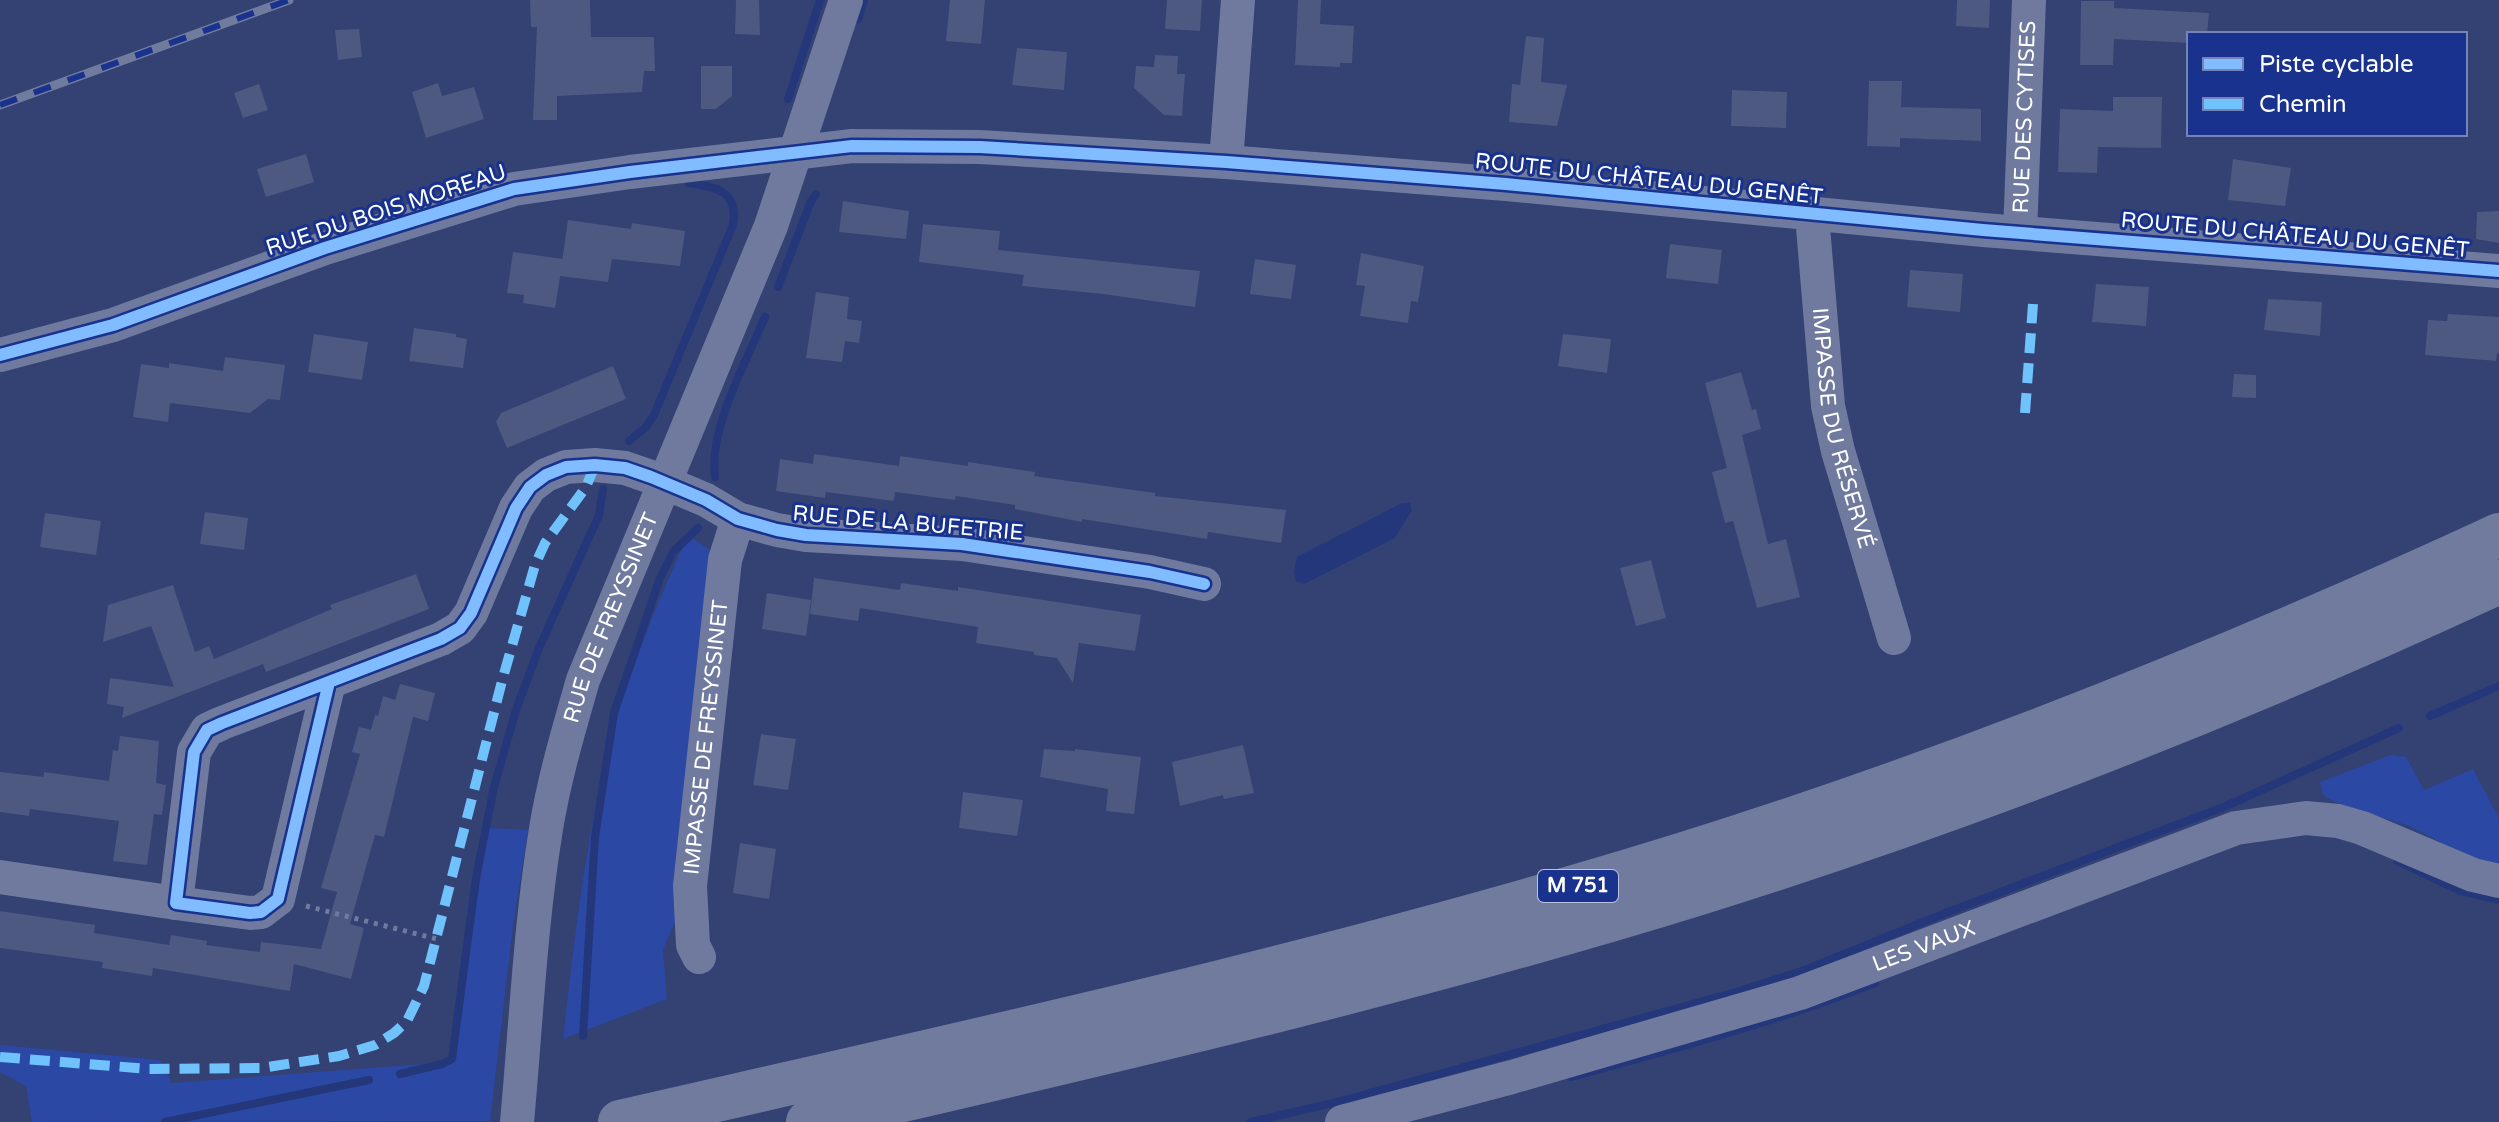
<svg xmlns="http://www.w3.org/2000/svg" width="2499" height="1122" viewBox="0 0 2499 1122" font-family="'Varela Round',sans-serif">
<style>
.green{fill:#2b48a4}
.water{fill:#24377b}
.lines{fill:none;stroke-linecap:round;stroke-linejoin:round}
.stream{stroke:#24377b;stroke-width:8}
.building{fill:#4d5981}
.path{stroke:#6f7a9e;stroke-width:5;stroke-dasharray:4 6;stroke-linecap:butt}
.street{stroke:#6f7a9e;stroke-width:34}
.highway{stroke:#707b9e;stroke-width:44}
.rail-casing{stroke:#707b9e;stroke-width:9}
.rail{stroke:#18328e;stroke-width:6;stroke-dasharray:18;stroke-linecap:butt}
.quiet{stroke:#70c2fc;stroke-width:10;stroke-dasharray:20 10;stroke-linecap:butt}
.cycleway-casing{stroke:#18328e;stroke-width:17}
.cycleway{stroke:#80bcff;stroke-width:12}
.labels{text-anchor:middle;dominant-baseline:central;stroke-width:6;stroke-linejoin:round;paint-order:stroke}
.shield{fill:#18328e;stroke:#bac2dd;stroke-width:2}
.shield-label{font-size:20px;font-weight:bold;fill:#fff}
.street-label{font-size:22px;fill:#fff;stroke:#18328e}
</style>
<rect width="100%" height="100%" fill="#334173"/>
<path class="green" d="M 688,535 L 725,560 L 690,886 L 663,950 L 667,999 L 563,1039 C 573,950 583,863 602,775 C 620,692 653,612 688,535 Z
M 2391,755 L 2406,757 L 2424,790 L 2473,769 L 2499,818 L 2499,864 C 2464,861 2438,838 2406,825 C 2384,817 2340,807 2323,795 L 2320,782 Z
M 489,828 L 528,830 L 513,926 L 490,1121 L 32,1122 L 26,1086 L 0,1072 L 0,1045 L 160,1060 L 172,1083 L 449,1062 Z"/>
<path class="water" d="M 1402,503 L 1410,503 L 1412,510 L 1395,538 L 1304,584 L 1296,581 L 1294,572 L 1297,557 Z"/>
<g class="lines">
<path class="stream" d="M 858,19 L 864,0
M 788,99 L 820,0
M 778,287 L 811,201 L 816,194
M 629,441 L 646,427 L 654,415 L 733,225 C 739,191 716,187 689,183
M 715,477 C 708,430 746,362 765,317
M 2430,716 L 2499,686
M 2397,861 L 2458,890 L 2499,900
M 583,1036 L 595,837 L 614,713 L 660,578 L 673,552 L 698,528
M 400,1074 L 442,1064 L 452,1059 L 476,878 L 494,787 L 516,710 L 539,648 L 599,515 L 603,489
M 1571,1077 C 1673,1049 1776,1022 1875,983
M 165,1122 L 369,1080
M 1251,1122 L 1337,1102 L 1530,1049 L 1736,992 L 1802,971 L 1943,914 L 2226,806 L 2399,728"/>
</g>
<path class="building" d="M 530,0 L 590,0 L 591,37 L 654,37 L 655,71 L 644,71 L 642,92 L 557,96 L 557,120 L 533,120 L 537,27 L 531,27 Z
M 736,0 L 759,0 L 760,35 L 735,34 Z
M 950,0 L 985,0 L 981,44 L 946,41 Z
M 1167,0 L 1202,0 L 1200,31 L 1165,29 Z
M 1298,0 L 1321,0 L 1320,24 L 1354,26 L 1352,63 L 1340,63 L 1340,67 L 1295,65 Z
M 1957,0 L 1990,0 L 1989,28 L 1956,26 Z
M 2081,1 L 2114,1 L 2114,8 L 2209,13 L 2207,34 L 2189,34 L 2189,43 L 2114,39 L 2113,65 L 2080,65 Z
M 359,29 L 362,57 L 338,60 L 335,30 Z
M 1526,36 L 1544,38 L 1541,82 L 1567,85 L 1557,126 L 1509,122 L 1512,84 L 1520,85 Z
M 1017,48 L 1067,52 L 1064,90 L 1012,85 Z
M 1155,55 L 1178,56 L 1177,74 L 1185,74 L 1182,116 L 1164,115 L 1134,88 L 1136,66 L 1154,67 Z
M 701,66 L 732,66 L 732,96 L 716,109 L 701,109 Z
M 1869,81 L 1902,81 L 1901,107 L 1981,109 L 1981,141 L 1900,138 L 1900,147 L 1867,146 Z
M 438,83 L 442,96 L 474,87 L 484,119 L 426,138 L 412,92 Z
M 259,84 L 268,110 L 243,118 L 234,93 Z
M 1732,90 L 1787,92 L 1786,128 L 1731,126 Z
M 2113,97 L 2162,97 L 2161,148 L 2098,147 L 2097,173 L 2058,172 L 2060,109 L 2113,111 Z
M 306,154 L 314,182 L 266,197 L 257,169 Z
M 2233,159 L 2291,168 L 2285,206 L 2228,200 Z
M 843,201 L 909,211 L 906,239 L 839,232 Z
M 2499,211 L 2499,243 L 2476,239 L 2477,212 Z
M 568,220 L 631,229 L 632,223 L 685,231 L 680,266 L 612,259 L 608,282 L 560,276 Z
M 923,224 L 1000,231 L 998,250 L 1200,271 L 1195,307 L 1103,294 L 1022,286 L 1024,275 L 919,262 Z
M 1670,244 L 1722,250 L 1718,284 L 1666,278 Z
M 513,252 L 563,259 L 555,308 L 523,303 L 524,295 L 507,293 Z
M 1361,253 L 1424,266 L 1418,302 L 1411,301 L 1408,323 L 1360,316 L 1365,286 L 1356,285 Z
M 1255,259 L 1296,265 L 1291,299 L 1250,294 Z
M 1910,270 L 1963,274 L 1960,312 L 1907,307 Z
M 2096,284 L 2149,287 L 2146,326 L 2092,322 Z
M 816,292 L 849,297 L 847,319 L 862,321 L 859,343 L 845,341 L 842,362 L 806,358 Z
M 2268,299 L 2322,302 L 2320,336 L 2264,330 Z
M 2448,314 L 2499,317 L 2499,354 L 2497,353 L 2496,361 L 2425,355 L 2428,320 L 2447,321 Z
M 414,328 L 456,334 L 456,337 L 467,339 L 463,368 L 409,361 Z
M 314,334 L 368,342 L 362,380 L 308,372 Z
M 1563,334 L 1611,339 L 1607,373 L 1558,366 Z
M 225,357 L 285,365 L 280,400 L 268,399 L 250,413 L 170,403 L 168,422 L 133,417 L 141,364 L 169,368 L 169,363 L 223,371 Z
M 613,366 L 626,399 L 507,448 L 496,422 L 501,413 Z
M 1741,372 L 1752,410 L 1756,409 L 1761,429 L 1742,435 L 1768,544 L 1786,539 L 1800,597 L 1757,608 L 1733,521 L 1725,523 L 1712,472 L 1727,468 L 1705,383 Z
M 2234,374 L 2256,375 L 2256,398 L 2232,397 Z
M 814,454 L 899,466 L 900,456 L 968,466 L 968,462 L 1035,472 L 1034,476 L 1155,493 L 1155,496 L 1286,510 L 1281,543 L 1208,532 L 1207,539 L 1082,519 L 1082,522 L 1015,509 L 1015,505 L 956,496 L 955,500 L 895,492 L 894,501 L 826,492 L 825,498 L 776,491 L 780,459 L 813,464 Z
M 205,512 L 248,518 L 244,550 L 200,544 Z
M 45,513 L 101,521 L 96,555 L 40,547 Z
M 1651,560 L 1666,618 L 1636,626 L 1620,568 Z
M 416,574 L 429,609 L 266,672 L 263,664 L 122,718 L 124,707 L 107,704 L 110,678 L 174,687 L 151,626 L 103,642 L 108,605 L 173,585 L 195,652 L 209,646 L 214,659 L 332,609 L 330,605 Z
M 814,578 L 900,590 L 901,583 L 958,591 L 958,587 L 1141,615 L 1135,651 L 1079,643 L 1073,683 L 1057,658 L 1034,655 L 1034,652 L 976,643 L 978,627 L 860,608 L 858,621 L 810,614 Z
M 767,593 L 811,600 L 806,636 L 762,629 Z
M 400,684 L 435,693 L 428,721 L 413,717 L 384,837 L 375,835 L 350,924 L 364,928 L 351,979 L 294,964 L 290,991 L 153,968 L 152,976 L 102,968 L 103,962 L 0,948 L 0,911 L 95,925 L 94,933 L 169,945 L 171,935 L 207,941 L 206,945 L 260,952 L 261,942 L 321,949 L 337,892 L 321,888 L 360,754 L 352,752 L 359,727 L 371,730 L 375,715 L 378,716 L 383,696 L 395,700 Z
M 761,734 L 796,739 L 788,790 L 753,785 Z
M 120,736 L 159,741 L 156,783 L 166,785 L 162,815 L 154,814 L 147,865 L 113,861 L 119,821 L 30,809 L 29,816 L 0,812 L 0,772 L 44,777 L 44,772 L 109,781 L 113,750 L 118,751 Z
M 1243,745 L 1254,793 L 1224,799 L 1223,795 L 1180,806 L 1172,762 Z
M 1044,749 L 1075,751 L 1075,749 L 1141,757 L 1134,814 L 1106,811 L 1108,789 L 1040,777 Z
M 963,792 L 1023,800 L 1017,836 L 959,828 Z
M 740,843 L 776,849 L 769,899 L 733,893 Z"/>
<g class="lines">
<path class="path" d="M 306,906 L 437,939"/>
<g class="street">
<path d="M 1226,162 L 1238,0"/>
<path id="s1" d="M 1812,215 L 1828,406 L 1838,451 L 1894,638"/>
<path id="s2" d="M 2020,233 L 2029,0"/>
<path d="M 0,355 L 113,325 L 325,248 L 514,189 L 630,172 L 852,146 L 980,147 L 1226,162 L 1506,184 L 1983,230 L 2499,271"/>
<path d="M 329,682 L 278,899 L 261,912 L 250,913 L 176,903 L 194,752 L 207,730 L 222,723 L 441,639 L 460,628 L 471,613 L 516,508 L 530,487 L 546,475 L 566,467 L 595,465 L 625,468 L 651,477 L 706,500 L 738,519 L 777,530 L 806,535 L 962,544 L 1150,572 L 1204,584"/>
<path d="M 0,877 L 176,903"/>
<path id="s3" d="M 699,957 L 693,945 L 690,886 L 725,560 L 738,519"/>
<path id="s4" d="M 517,1122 C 526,1025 530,926 546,829 C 554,779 569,729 583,680 L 771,226 L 846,0"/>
<path id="s5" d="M 1342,1122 L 1512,1077 L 1800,993 L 2236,828 L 2306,818 L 2338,821 L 2362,828 L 2473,875 L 2499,881"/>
</g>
<path class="highway" d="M 620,1122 C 978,1040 1337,962 1687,853 C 1965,766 2235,657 2499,535
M 808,1122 C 1107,1053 1406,984 1700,893 C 1973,808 2240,702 2499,582"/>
<g class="rail-casing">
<path id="rail" d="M 0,105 L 289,0"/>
</g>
<use href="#rail" class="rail"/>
<path class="quiet" d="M 2025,413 L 2033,304
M 0,1057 L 149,1069 L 261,1068 L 339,1056 L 375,1045 L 394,1033 L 407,1021 L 424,986 L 502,681 L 535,565 L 545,543 L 586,487 L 595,465"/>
<g class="cycleway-casing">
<path id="cycleway" d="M 0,355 L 113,325 L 325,248 L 514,189 L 630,172 L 852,146 L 980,147 L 1226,162 L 1506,184 L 1983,230 L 2499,271
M 329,682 L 278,899 L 261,912 L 250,913 L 176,903 L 194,752 L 207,730 L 222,723 L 441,639 L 460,628 L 471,613 L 516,508 L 530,487 L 546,475 L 566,467 L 595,465 L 625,468 L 651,477 L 706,500 L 738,519 L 777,530 L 806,535 L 962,544 L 1150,572 L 1204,584"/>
</g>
<use href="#cycleway" class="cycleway"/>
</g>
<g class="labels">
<rect class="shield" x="1538" y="870" width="80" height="32" rx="6"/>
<g class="shield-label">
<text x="1578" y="886">M 751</text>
</g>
<g class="street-label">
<text stroke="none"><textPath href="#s2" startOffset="116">RUE DES CYTISES</textPath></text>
<text transform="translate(1649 179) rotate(6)">ROUTE DU CHÂTEAU DU GENÊT</text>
<text transform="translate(386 210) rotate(-18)">RUE DU BOIS MOREAU</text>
<text transform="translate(2295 235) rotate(5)">ROUTE DU CHÂTEAU DU GENÊT</text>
<text stroke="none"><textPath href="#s1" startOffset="216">IMPASSE DU RÉSERVÉ</textPath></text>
<text transform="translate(908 523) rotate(5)">RUE DE LA BUFETRIE</text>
<text stroke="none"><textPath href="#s4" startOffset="516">RUE DE FREYSSINET</textPath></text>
<text stroke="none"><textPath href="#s3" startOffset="222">IMPASSE DE FREYSSINET</textPath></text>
<text stroke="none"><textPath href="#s5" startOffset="608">LES VAUX</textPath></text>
</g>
</g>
<rect x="2187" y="32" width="280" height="104" fill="#18328e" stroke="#7484bb" stroke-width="2"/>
<rect x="2203" y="58" width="40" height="12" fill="#80bcff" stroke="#7484bb" stroke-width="2"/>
<text x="2259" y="72" font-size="24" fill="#ffffff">Piste cyclable</text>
<rect x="2203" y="98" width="40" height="12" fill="#70c2fc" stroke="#7484bb" stroke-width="2"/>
<text x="2259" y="112" font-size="24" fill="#ffffff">Chemin</text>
</svg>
